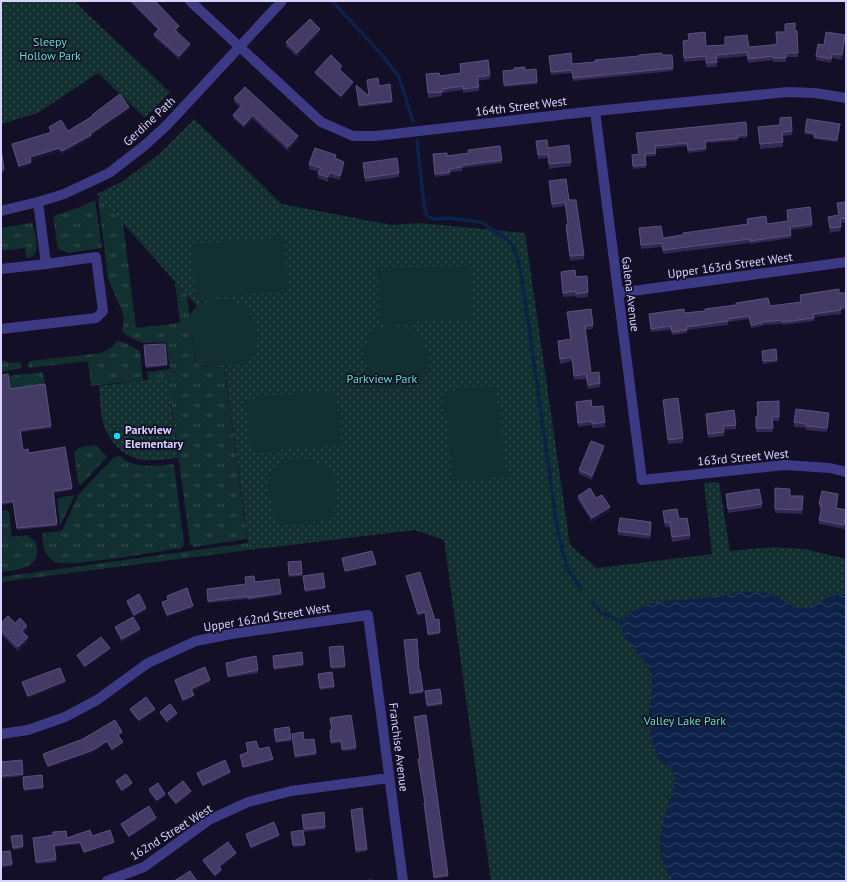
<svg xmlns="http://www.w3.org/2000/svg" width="847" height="882" viewBox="0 0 847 882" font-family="'PT Sans',sans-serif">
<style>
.grass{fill:url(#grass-tufts)}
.park{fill:url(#park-dots)}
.pitch{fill:#12302f}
.water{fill:url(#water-waves)}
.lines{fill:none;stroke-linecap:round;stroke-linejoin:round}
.stream{stroke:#0c2248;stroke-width:3.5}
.minor{stroke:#3d3a85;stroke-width:10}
.wall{fill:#312854}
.shaded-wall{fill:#1d163a}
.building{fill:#433a66;stroke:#5a527e}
.poi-dot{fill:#00e5ff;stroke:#130f26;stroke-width:1.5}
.labels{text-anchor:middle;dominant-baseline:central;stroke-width:3.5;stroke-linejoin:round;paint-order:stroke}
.park-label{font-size:12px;fill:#5fe0c0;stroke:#130f26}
.street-label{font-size:12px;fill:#d9d4ff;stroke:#130f26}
.poi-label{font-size:12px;font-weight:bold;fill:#d9d4ff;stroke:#130f26;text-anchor:start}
</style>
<defs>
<pattern id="grass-tufts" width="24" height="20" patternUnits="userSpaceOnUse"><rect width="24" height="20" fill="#12302f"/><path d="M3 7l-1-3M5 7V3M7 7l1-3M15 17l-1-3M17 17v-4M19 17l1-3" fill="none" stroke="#344d4e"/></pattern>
<pattern id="park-dots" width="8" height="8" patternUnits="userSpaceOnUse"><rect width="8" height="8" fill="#12302f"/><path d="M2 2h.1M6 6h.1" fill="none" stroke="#344d4e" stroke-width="1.8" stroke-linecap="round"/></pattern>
<pattern id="water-waves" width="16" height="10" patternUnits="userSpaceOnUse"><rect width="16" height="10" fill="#0c2248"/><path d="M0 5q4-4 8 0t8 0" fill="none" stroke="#2f4163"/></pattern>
</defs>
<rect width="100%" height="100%" fill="#130f26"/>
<path class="grass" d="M 100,197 L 123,223 L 136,328 L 180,323 L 175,282 L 187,295 L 195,360 L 200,366 L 206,367 L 224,365 L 247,539 L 194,547 L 190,544 L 168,378 L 148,380 L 147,372 L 170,369 L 166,342 C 143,343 143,346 122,332 L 124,319 L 122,311 L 108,279 L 98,198 Z
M 95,200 L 102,248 L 68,253 L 58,249 L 53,216 L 80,207 Z
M 30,223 L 33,223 C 35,235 43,258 26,258 L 25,248 L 1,251 L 1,228 Z
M 117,341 L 123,342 L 140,351 L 143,380 L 91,386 L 88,361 L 30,368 C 27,366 28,364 30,361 L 101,353 L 112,347 Z
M 1,360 L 11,363 L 20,362 L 21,364 L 22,368 L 1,372 Z
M 43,372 L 45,386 L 10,392 L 8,376 Z
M 93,445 L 97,446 L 107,457 L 81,485 L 78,483 L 74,453 L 78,448 Z
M 120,456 C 134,469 155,466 172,464 L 174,465 L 184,544 L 181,548 C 161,551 68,568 55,562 C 43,555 43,545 42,533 L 62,531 L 78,495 L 114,457 Z
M 75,495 L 60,526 L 57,498 Z
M 6,510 L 9,512 L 12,537 L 27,535 L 35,541 C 36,545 38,550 37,554 C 34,570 13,570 1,572 L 1,511 Z
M 248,543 L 249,550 L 1,582 L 1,577 Z"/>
<path class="park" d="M 1,1 L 74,1 L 170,92 L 145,118 L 98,73 L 38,113 L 1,124 Z
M 194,119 L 282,204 L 392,225 L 419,223 L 525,233 L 570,545 L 597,568 L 712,554 L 704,483 L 719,482 L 730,551 L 772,547 L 804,549 L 846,559 L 846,881 L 491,881 L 444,540 L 415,530 L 249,550 L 220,332 L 97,194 L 123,181 L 158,155 Z
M 168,377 L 178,458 C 152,461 131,465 113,442 C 109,436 104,429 103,423 C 100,411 100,398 99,386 Z"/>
<path class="pitch" d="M 283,237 L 288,290 L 196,299 L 191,245 Z
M 470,266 L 473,319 L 380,324 L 378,270 Z
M 214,299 C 225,299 236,301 246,309 C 259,321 264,347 249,359 C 243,364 232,364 225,365 C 216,366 208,367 200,366 L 195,360 L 189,315 L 197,306 Z
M 388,326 C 399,326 410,328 419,336 C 422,338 423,343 425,347 C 431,361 429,376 414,383 C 403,389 387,388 375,389 L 369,384 C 366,358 356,334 388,326 Z
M 496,386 L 507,476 L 454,482 L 443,391 Z
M 336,390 L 342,444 L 251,453 L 245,399 Z
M 294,459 C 306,459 317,460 326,467 C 343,479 342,516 320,521 C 314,523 307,522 301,523 C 289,524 286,526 275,519 C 272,505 263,480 275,468 C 280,462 288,461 294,459 Z"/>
<path class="water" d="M 745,592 L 770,593 L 795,607 L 803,608 L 809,607 L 836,594 L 846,594 L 846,881 L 673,881 C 669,875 664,867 662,860 C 658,845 663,820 667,806 C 671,795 678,782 673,771 C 670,767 665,765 661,761 C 654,755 651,734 649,725 C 647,705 658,687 649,668 C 643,656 614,635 623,620 C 636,599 690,600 712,597 C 723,595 734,593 745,592 Z"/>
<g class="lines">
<path class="stream" d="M 332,1 L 383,56 L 399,77 L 413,121
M 417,141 L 424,205 L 427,216 L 433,219 L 448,218 L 481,222 L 508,240 L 513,246 L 519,263 L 528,320 L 557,527 L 567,568 L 581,589
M 592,602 L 601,612 L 622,622"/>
<path class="minor" d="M 190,1 L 321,122 L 353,136 L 375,136 L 595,111 L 788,92 L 815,93 L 846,98
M 595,111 L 642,480 L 785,465 L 830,468 L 846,472
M 1,211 L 38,202 L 64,194 L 109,173 L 144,146 L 167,125 L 282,1
M 1,269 L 46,264 L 38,202
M 618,293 L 846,262
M 1,329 L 96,318 L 103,311 L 96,257 L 46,264
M 1,734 L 28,730 L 65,717 L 97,700 L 148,663 L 196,641 L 231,634 L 368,615 L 403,881
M 107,881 L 144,867 L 209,820 L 248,802 L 291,791 L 389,778"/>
</g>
<path class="wall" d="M 129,1 L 155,1 L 179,29 L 177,32 L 190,47 L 179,59 L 154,37 L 154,34 L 158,30 Z
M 795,31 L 797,31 L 798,57 L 786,57 L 786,62 L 773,62 L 773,60 L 748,63 L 747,56 L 716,59 L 717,67 L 706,67 L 706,60 L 684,62 L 683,41 L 689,40 L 688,34 L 706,46 L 725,45 L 725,37 L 749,47 L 772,45 L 777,44 Z
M 320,33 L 297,57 L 286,46 L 286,42 Z
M 845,40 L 842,60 L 832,58 L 831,63 L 816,60 L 816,56 L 824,45 Z
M 662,55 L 673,68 L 673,71 L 573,81 L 572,73 L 551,75 L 549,58 L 549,56 L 572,64 Z
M 460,64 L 490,75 L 490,79 L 478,81 L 479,91 L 463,93 L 463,90 L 442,93 L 442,96 L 428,98 L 426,74 L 440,76 L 460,73 Z
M 342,68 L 340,70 L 353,84 L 341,98 L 315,74 L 315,72 Z
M 536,69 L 537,84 L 504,87 L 503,71 Z
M 379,86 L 392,101 L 392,103 L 359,107 L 356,87 L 369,96 Z
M 234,98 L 298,140 L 288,151 L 253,119 L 244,128 L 233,118 L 233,115 L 240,107 L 234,102 Z
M 129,110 L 91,136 L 91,138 L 62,154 L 60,151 L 31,160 L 31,165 L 19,169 L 12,147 L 12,144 L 50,133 L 49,130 L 49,127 L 68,131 L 92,116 L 92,115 Z
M 746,122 L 747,138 L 738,138 L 738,141 L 705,143 L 706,151 L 688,153 L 687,146 L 656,149 L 656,156 L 645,157 L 646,168 L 633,169 L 632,155 L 638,154 L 636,133 Z
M 840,126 L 837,142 L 814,139 L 814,135 L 805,134 L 805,132 Z
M 758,127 L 792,131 L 792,135 L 782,136 L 783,147 L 760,149 Z
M 536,141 L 571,162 L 571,166 L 549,169 L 548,158 L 538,159 Z
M 1,149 L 4,169 L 4,172 L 1,172 Z
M 468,150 L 502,160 L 502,163 L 462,168 L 462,171 L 450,172 L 450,175 L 435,177 L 433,154 L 447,156 L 468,153 Z
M 336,159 L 344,166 L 340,180 L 330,177 L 328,182 L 318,178 L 319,172 L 309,169 L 309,164 Z
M 363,163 L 399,173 L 399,177 L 365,182 Z
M 549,181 L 569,200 L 584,255 L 584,259 L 570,261 L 566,229 L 566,225 L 568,224 L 565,206 L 552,208 Z
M 846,202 L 846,223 L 840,223 L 841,231 L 830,233 L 828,217 L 838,215 L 837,203 Z
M 787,210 L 812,224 L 812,227 L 791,230 L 791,238 L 750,244 L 750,243 L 663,254 L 662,247 L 641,249 L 639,228 L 663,238 L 683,235 L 747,224 L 747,219 L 767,224 L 788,221 Z
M 561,272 L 576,277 L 588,292 L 588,297 L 576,298 L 576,296 L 563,297 Z
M 839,293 L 846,293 L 846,309 L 841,310 L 841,314 L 814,317 L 814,321 L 782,325 L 782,324 L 762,325 L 762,326 L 751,328 L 749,319 L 728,322 L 728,325 L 687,330 L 687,333 L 672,335 L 671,330 L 651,332 L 649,314 L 684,313 L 705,311 L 736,305 L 736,303 L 770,306 L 800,302 L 800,295 Z
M 567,312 L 593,325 L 593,329 L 585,330 L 591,373 L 600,383 L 600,387 L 588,389 L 586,379 L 574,380 L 572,361 L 560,364 L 558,341 L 570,339 Z
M 144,347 L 167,364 L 167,366 L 146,368 Z
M 776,349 L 777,362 L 763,364 L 762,351 Z
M 1,375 L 10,389 L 51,426 L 51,428 L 21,432 L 23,450 L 29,453 L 72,488 L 72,490 L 54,493 L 57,526 L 17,530 L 13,503 L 1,505 Z
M 663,400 L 683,438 L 683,443 L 668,444 Z
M 779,401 L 779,421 L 772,421 L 773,432 L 756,432 L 756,416 L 758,416 Z
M 576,402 L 592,407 L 605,422 L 605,427 L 592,428 L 592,425 L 578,427 Z
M 706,414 L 736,425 L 736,429 L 724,430 L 724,436 L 708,438 Z
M 829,418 L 827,432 L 806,430 L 806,428 L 794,427 L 794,422 Z
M 604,451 L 592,480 L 579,474 L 579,470 Z
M 775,488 L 790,496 L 803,496 L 802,514 L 775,513 Z
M 726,494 L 762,504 L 762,508 L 728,513 Z
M 578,496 L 596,498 L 610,511 L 592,522 L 578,500 Z
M 838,499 L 836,508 L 846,510 L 846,519 L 844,529 L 819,524 L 819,520 L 821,509 L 819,508 L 819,504 Z
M 663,511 L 690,535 L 690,539 L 672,542 L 670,527 L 665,527 Z
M 651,526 L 650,539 L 618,535 L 618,531 Z
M 301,561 L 302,576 L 289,577 L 288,562 Z
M 303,576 L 325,587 L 325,589 L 305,592 Z
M 406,576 L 435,620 L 440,632 L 440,634 L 428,636 L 425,614 L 418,616 L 406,578 Z
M 245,577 L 255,582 L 281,593 L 281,595 L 248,600 L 248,599 L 208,603 L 207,591 L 246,584 Z
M 167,596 L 193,608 L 167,617 L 162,605 L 162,602 L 168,600 Z
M 127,601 L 146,610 L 134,617 L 127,603 Z
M 1,623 L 15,623 L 27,630 L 24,633 L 28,642 L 18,651 L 1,634 Z
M 115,627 L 140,632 L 122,642 L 115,629 Z
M 404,642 L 419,671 L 423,693 L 410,695 Z
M 110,650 L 85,668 L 77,657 L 77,655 Z
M 329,650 L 345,666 L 345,668 L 331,669 Z
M 273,658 L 303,664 L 303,666 L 274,670 Z
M 226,663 L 258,670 L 258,673 L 228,678 Z
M 318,674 L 334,686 L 334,688 L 320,690 Z
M 175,680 L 210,683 L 192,691 L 194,697 L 183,702 L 175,682 Z
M 22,682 L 65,684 L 28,698 L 22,684 Z
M 425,693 L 442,703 L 442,705 L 427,707 Z
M 130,709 L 155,711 L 139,722 L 130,711 Z
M 160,712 L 177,715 L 167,723 L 160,714 Z
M 414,717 L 448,875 L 448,877 L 434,879 L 424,806 L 425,803 L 418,761 L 418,759 L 420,759 Z
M 330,718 L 356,747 L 356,750 L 342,751 L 341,743 L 331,744 L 330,732 L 330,730 L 332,730 Z
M 274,731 L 291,739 L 291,741 L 276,743 Z
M 122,735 L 119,736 L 123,744 L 112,751 L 107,743 L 93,752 L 48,768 L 43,756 L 43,754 Z
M 292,736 L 304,740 L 316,753 L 316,755 L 295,758 Z
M 246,743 L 259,749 L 273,761 L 243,769 L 240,755 L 248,753 Z
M 22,760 L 23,776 L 1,778 L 1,762 Z
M 197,773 L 230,774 L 203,787 L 197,775 Z
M 23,779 L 43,787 L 43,789 L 24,791 Z
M 116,781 L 132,785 L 122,792 L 116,783 Z
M 149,789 L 165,796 L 157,802 L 149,792 Z
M 168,793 L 191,794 L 176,805 L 168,795 Z
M 351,812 L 367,849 L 367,851 L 356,853 Z
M 302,817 L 325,827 L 325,829 L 304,832 Z
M 156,820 L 129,838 L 121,826 L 121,824 Z
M 246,834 L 279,837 L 251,849 L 246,836 Z
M 291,834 L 305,844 L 305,846 L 293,847 Z
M 53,835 L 67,838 L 92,836 L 114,844 L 84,854 L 80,844 L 55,847 L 56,862 L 36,864 L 33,840 Z
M 11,839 L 23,846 L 23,848 L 13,850 Z
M 1,852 L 12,864 L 12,866 L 1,868 Z
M 236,855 L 220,868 L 221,872 L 215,877 L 203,862 L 203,860 Z"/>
<path class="shaded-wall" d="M 179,26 L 179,29 L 175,33 L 175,30 Z
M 320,29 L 320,33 L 297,57 L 297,53 Z
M 845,35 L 845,40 L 842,60 L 842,55 Z
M 190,44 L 190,47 L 179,59 L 179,56 Z
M 353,82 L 353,84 L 341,98 L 341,96 Z
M 129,107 L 129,110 L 91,136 L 91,138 L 62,154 L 62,151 L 90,134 Z
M 253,115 L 253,119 L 244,128 L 244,125 Z
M 298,136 L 298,140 L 288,151 L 288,147 Z
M 60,148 L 60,151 L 30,160 L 30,157 Z
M 31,162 L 31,165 L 19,169 L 19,166 Z
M 344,162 L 344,166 L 340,180 L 340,176 Z
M 330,172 L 330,177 L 328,182 L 328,177 Z
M 604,446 L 604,451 L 592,480 L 592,476 Z
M 610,507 L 610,511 L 592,522 L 592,518 Z
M 846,514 L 846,519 L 844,529 L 844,525 Z
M 376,564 L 376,566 L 345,574 L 345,571 Z
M 193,606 L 193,608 L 167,617 L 167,615 Z
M 146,608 L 146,610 L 134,617 L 134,615 Z
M 425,612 L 425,614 L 418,616 L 418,614 Z
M 27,626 L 27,630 L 22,636 L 22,631 Z
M 140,629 L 140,632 L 122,642 L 122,639 Z
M 28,637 L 28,642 L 18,651 L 18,647 Z
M 110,648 L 110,650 L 85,668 L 85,666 Z
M 210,680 L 210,683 L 191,691 L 191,689 Z
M 65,681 L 65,684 L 28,698 L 28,696 Z
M 194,695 L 194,697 L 183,702 L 183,700 Z
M 155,709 L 155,711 L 139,722 L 139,720 Z
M 177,713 L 177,715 L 167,723 L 167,721 Z
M 107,741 L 107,743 L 93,752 L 48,768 L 48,766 Z
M 123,742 L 123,744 L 112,751 L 112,749 Z
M 273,759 L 273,761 L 243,769 L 243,767 Z
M 230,772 L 230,774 L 203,787 L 203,785 Z
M 132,783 L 132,785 L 122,792 L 122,790 Z
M 191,791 L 191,794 L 176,805 L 176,803 Z
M 165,794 L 165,796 L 157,802 L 157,800 Z
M 156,818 L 156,820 L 129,838 L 129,836 Z
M 279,835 L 279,837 L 251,849 L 251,847 Z
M 114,842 L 114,844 L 84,854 L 84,852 Z
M 236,853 L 236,855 L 219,868 L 219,866 Z
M 221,870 L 221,872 L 215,877 L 215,875 Z"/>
<path class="building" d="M 132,1 L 155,1 L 179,26 L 175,30 L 190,44 L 179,56 L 154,34 L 159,29 Z
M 310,19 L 320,29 L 297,53 L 286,42 Z
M 795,23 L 795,31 L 797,31 L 798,53 L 786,53 L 786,58 L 773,58 L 773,56 L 748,59 L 747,52 L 716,55 L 717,62 L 706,63 L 706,56 L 684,58 L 683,41 L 689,40 L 688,34 L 705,32 L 706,46 L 725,45 L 725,37 L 747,35 L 749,47 L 772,45 L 777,44 L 776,32 L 785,32 L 785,24 Z
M 826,32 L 845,35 L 842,55 L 832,54 L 831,59 L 816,56 L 818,44 L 824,45 Z
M 571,53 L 572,64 L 595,62 L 595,60 L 639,56 L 639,55 L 662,53 L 662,55 L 672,55 L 673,68 L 573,78 L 572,70 L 551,72 L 549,56 Z
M 331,55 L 342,66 L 339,69 L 353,82 L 341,96 L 315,72 Z
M 488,60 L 490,75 L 477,77 L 479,87 L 463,89 L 463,86 L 442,89 L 442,92 L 428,93 L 426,74 L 439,73 L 440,76 L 461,73 L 460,64 Z
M 525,67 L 525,70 L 536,69 L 537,82 L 504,85 L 503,71 L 514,70 L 514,68 Z
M 378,78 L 379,86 L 390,84 L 392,101 L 359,105 L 356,85 L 369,96 L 367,80 Z
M 245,87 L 298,136 L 288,147 L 253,115 L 244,125 L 233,115 L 242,105 L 234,98 Z
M 120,94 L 129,107 L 90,134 L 91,135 L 62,151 L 60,148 L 30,157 L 31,162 L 19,166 L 12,144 L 52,132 L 49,127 L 61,120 L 68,131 L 93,116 L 92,115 Z
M 791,117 L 792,131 L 782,132 L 783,142 L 760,144 L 758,127 L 780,125 L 780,118 Z
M 807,119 L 840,124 L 837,140 L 814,137 L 814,133 L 805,132 Z
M 746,122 L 747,135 L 738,135 L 738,138 L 705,141 L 706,148 L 688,150 L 687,143 L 655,146 L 656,153 L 645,154 L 646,165 L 633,166 L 632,155 L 639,154 L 636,133 Z
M 547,140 L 548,148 L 569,145 L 571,162 L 549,164 L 548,154 L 538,155 L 536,141 Z
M 500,146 L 502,160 L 462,165 L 462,167 L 449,169 L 450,172 L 435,174 L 433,154 L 447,153 L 447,156 L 469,153 L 468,150 Z
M 315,148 L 336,155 L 335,158 L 344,162 L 340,176 L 330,172 L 328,177 L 318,174 L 321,168 L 309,164 Z
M 1,149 L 4,169 L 1,169 Z
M 397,158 L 399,173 L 365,178 L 363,163 Z
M 566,179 L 569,200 L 576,200 L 584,255 L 570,256 L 566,225 L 568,224 L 565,202 L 552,204 L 549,181 Z
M 846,202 L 846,218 L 840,219 L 841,227 L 830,228 L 828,217 L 839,215 L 837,203 Z
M 810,207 L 812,224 L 790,227 L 791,235 L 750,241 L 750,239 L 663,250 L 662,243 L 641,245 L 639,228 L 661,226 L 663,238 L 683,235 L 683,233 L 748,224 L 747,219 L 766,216 L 767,224 L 788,221 L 787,210 Z
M 575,270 L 576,277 L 587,276 L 588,292 L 576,294 L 576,291 L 563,293 L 561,272 Z
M 839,289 L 839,293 L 846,293 L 846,306 L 841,307 L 841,310 L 813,314 L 814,318 L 782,322 L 782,320 L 762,322 L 762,323 L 751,325 L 749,316 L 728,319 L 728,321 L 686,327 L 687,330 L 672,332 L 671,326 L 651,329 L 649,314 L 684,309 L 684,313 L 705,311 L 705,309 L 736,305 L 736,303 L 768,298 L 770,306 L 801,302 L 800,295 Z
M 591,309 L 593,325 L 585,326 L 591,373 L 599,372 L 600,383 L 588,385 L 586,374 L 574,376 L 572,357 L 560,359 L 558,341 L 571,339 L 567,312 Z
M 165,344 L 167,364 L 146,366 L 144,345 Z
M 776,349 L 777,360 L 763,361 L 762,351 Z
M 8,374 L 10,389 L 45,384 L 51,426 L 20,430 L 23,450 L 28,449 L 29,453 L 65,447 L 72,488 L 53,491 L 57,524 L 17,528 L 13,501 L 1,503 L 1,375 Z
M 678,398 L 683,438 L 668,440 L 663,400 Z
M 591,400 L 592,407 L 603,406 L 605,422 L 592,424 L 592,421 L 578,423 L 576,402 Z
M 779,401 L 779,417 L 772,417 L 773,428 L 756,428 L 756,416 L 758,416 L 757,402 Z
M 796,409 L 829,413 L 827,428 L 806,426 L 806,424 L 794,422 Z
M 734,410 L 736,425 L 723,426 L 724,432 L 708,434 L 706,414 Z
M 591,441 L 604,446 L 592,476 L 579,470 Z
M 590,488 L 596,498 L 602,495 L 610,507 L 592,518 L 578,496 Z
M 775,488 L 790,489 L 790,496 L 803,496 L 802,510 L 775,509 Z
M 759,489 L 762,504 L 728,509 L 726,494 Z
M 822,491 L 838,494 L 836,508 L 846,510 L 846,514 L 844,525 L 819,520 L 822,505 L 819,504 Z
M 677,509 L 679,519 L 687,518 L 690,535 L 672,537 L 670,522 L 665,523 L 663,511 Z
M 620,518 L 651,522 L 650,535 L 618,531 Z
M 372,551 L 376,564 L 345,571 L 342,558 Z
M 301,561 L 302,574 L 289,575 L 288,562 Z
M 420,572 L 435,620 L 439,619 L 440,632 L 428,634 L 425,612 L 418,614 L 406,576 Z
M 323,573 L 325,587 L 305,590 L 303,576 Z
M 254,576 L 255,582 L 279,579 L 281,593 L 248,598 L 248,596 L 208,601 L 207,589 L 246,584 L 245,577 Z
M 187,588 L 193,606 L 167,615 L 162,602 L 168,600 L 167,596 Z
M 139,594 L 146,608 L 134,615 L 127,601 Z
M 8,616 L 15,623 L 20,618 L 27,626 L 22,631 L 28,637 L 18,647 L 1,630 L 1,623 Z
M 133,617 L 140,629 L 122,639 L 115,627 Z
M 101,637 L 110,648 L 85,666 L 77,655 Z
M 417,639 L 419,671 L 420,671 L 423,691 L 410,693 L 404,640 Z
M 343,646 L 345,666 L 331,667 L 329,647 Z
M 302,652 L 303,664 L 274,668 L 273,656 Z
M 256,656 L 258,670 L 228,676 L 226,663 L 236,661 L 236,660 Z
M 205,667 L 210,680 L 191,689 L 194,695 L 183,700 L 175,680 Z
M 60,668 L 65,681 L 28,696 L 22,682 Z
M 332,672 L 334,686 L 320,688 L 318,674 Z
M 440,689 L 442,703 L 427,705 L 425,691 Z
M 146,697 L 155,709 L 139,720 L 130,709 Z
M 170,704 L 177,713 L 167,721 L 160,712 Z
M 351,715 L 356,747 L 342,749 L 341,740 L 331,742 L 330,730 L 332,730 L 330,718 Z
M 426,715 L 448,875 L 434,877 L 424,803 L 425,803 L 418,759 L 420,759 L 414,717 Z
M 115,720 L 122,732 L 118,735 L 123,742 L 112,749 L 107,741 L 93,750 L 48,766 L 43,754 L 83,739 Z
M 289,727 L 291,739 L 276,741 L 274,729 Z
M 303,732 L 304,740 L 314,739 L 316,753 L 295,756 L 292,734 Z
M 256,741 L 259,749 L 269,747 L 273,759 L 243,767 L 240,755 L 248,752 L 246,743 Z
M 22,760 L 23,774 L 1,776 L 1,762 Z
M 225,760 L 230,772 L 203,785 L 197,773 Z
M 126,774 L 132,783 L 122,790 L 116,781 Z
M 42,775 L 43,787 L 24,789 L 23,777 Z
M 183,781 L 191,791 L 176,803 L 168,793 Z
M 158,783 L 165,794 L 157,800 L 149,789 Z
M 149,806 L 156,818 L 129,836 L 121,824 Z
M 362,808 L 367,849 L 356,850 L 351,810 Z
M 324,812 L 325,827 L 304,829 L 302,815 Z
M 274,822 L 279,835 L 251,847 L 246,834 Z
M 90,830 L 92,836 L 110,830 L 114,842 L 84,852 L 80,842 L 54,845 L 56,859 L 36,862 L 33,838 L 53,835 L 53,832 L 66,831 L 67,838 Z
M 303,830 L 305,844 L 293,845 L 291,832 Z
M 22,835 L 23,846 L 13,848 L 11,836 Z
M 228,842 L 236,853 L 219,866 L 221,870 L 215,875 L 203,860 Z
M 10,851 L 12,864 L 1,865 L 1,852 Z
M 190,871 L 197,881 L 174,881 Z
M 372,880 L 373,881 L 362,881 Z"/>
<circle class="poi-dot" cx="117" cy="436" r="4"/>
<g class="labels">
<g class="park-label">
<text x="50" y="41">Sleepy<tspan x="50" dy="14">Hollow Park</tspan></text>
<text x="382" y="378">Parkview Park</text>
<text x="685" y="720">Valley Lake Park</text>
</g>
<g class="street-label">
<text transform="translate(521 106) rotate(-7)">164th Street West</text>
<text transform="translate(149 121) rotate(-43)">Gerdine Path</text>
<text transform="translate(730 265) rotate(-8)">Upper 163rd Street West</text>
<text transform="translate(631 294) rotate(83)">Galena Avenue</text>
<text transform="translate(743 457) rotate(-5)">163rd Street West</text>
<text transform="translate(267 617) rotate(-9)">Upper 162nd Street West</text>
<text transform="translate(399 747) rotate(83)">Franchise Avenue</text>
<text transform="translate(171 832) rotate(-32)">162nd Street West</text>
</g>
<g class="poi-label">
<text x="125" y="429">Parkview<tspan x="125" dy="14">Elementary</tspan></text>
</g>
</g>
<rect width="847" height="882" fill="none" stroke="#d9d4ff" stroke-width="4"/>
</svg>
